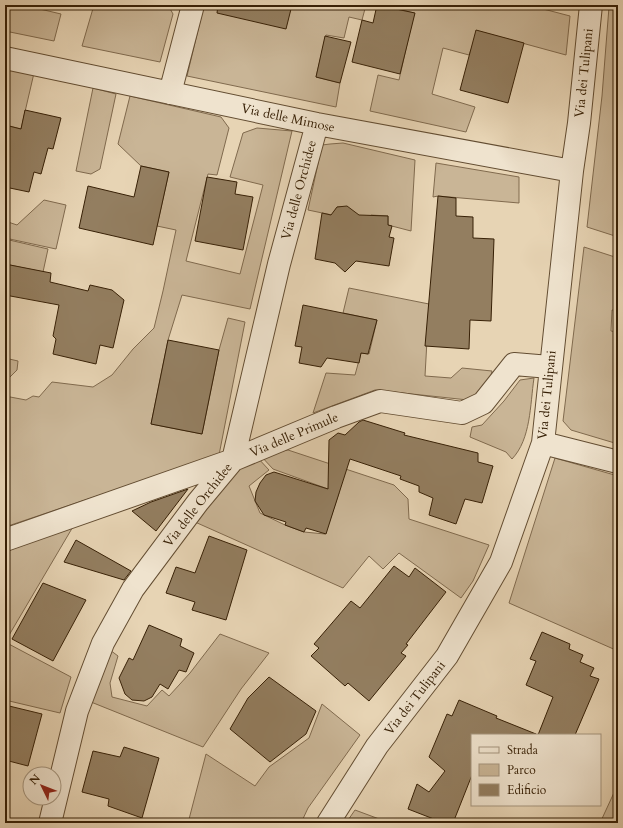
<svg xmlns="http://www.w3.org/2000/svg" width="623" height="828" viewBox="0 0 623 828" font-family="Cardo,serif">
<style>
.green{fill:#c9b596;stroke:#806a4e}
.building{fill:#937e60;stroke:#372006}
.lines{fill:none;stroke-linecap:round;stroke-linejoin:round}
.minor-casing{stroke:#634d32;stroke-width:24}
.minor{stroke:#efe3ce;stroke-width:22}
.labels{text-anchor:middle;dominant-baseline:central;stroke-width:4;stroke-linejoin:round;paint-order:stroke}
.street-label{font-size:13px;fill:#372006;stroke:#efe3ce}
</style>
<rect width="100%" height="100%" fill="#e7d4b4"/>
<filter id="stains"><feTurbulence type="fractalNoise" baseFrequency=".005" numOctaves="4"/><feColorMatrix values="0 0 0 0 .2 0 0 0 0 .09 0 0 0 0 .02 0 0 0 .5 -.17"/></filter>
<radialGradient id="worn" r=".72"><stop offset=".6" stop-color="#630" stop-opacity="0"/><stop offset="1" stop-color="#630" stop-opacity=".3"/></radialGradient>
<path class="green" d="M 5,5 L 23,5 L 61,14 L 54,41 L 5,31 Z
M 94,5 L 168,5 L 173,14 L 160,62 L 82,46 Z
M 204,5 L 366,5 L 362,20 L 349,17 L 344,38 L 326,35 L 316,77 L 340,83 L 336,107 L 187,76 Z
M 382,5 L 528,5 L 570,16 L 566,55 L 478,31 L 469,55 L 443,48 L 432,94 L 475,107 L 466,132 L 370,111 L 378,75 L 399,80 L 414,13 Z
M 609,7 L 618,10 L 618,233 L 615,236 L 587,227 L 602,96 Z
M 5,68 L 34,73 L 21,129 L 5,125 Z
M 93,88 L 116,94 L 100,169 L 91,174 L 76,171 Z
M 130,96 L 221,117 L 229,128 L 217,175 L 208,174 L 186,261 L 240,274 L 263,185 L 230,177 L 243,133 L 257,128 L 292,131 L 250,309 L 182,295 L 168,340 L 151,424 L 202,434 L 219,350 L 228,318 L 245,322 L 219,455 L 5,527 L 5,396 L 26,400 L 33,396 L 39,397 L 52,382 L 93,387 L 112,375 L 133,349 L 154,328 L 163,291 L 176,230 L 157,226 L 169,172 L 141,166 L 118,144 Z
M 343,143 L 415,160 L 411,231 L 388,225 L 388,216 L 371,215 L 368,222 L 341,207 L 337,207 L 332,215 L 308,210 L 322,145 L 330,144 Z
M 436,163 L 519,177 L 519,203 L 438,196 L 433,197 Z
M 44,200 L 66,205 L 56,249 L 5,238 L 5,221 L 17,225 Z
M 5,239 L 48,249 L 43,272 L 5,264 Z
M 584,247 L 618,258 L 618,288 L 615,294 L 616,310 L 612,310 L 611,331 L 617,332 L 618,344 L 618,444 L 571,430 L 563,421 Z
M 349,288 L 429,304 L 425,376 L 451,378 L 462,368 L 492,371 C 490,385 479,392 468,400 L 375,390 L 313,413 L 326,373 L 355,375 L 361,353 L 369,354 L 377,320 L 343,313 Z
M 5,358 L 18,361 L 17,370 L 10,377 L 5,376 Z
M 534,378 C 530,405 531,439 512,459 L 506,452 L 470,437 L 472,427 L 482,425 L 504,401 L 520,380 Z
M 288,450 L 394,485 L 408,499 L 409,519 L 489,545 L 473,581 L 461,598 L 399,553 L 383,569 L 369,556 L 343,588 L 195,522 L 237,467 L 257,457 L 269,470 L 249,486 L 260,513 L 285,525 L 304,532 L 325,534 L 339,493 L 273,469 L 260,455 Z
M 555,458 L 618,476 L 618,651 L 509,603 Z
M 74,525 L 5,642 L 5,552 Z
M 220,634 L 269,653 L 241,689 L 203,747 L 91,702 L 110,650 L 118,656 L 110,683 L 112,697 L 147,706 L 162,690 L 169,696 L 190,673 Z
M 5,642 L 71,677 L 60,713 L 5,700 Z
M 322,704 L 360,735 L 308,808 L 301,823 L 188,823 L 206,754 L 255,786 L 269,767 L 309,738 Z
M 618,784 L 618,823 L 600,823 Z
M 355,810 L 390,823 L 346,823 Z"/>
<path class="building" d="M 218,5 L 292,5 L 286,29 L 217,13 Z
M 377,5 L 415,13 L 400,74 L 352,62 L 362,20 L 373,23 Z
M 476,30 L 524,43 L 508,103 L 460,90 Z
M 325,36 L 351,42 L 340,83 L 316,77 Z
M 25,110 L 61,118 L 53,149 L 48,148 L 41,174 L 34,172 L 29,192 L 5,187 L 5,125 L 21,129 Z
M 141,166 L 169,172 L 153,245 L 79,228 L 88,186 L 134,197 Z
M 207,177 L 237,182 L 235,194 L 253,197 L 243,250 L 195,241 Z
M 438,196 L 456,198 L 456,216 L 473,217 L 473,238 L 494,239 L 491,321 L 470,320 L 469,349 L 425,346 Z
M 347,206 L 359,215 L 388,216 L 388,225 L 392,226 L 389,237 L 394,238 L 389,266 L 356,261 L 345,272 L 335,263 L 315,259 L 322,213 L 331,215 L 337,207 Z
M 5,264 L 51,273 L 50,282 L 88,291 L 90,285 L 112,290 L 124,300 L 113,348 L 100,345 L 96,364 L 53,354 L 56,339 L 53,336 L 59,305 L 5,295 Z
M 303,305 L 377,320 L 368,354 L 361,353 L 359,363 L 327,358 L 321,367 L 299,363 L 302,347 L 295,346 Z
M 168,340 L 219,350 L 202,434 L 151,424 Z
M 363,420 L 405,433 L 404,435 L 478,453 L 478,462 L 493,466 L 482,503 L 465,499 L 456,524 L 429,515 L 433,498 L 419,492 L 419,486 L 400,479 L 401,476 L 350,459 L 326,534 L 306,528 L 304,532 L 285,525 L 286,522 L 264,515 L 255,501 L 256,492 L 260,483 L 266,475 L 274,472 L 328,489 L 329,440 L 338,433 L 345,435 L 359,422 Z
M 188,489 L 156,531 L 132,511 L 151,502 Z
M 209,536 L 247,550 L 226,620 L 192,610 L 195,602 L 166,593 L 176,567 L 195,573 Z
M 76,540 L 131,571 L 124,580 L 64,562 Z
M 394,566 L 409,577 L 415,568 L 446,592 L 406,644 L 408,645 L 401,653 L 406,656 L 369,701 L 348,683 L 345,686 L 311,656 L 319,648 L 314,644 L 351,601 L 360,608 Z
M 43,583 L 86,600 L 53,661 L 12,639 Z
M 149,625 L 182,639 L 180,646 L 194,653 L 186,672 L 179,670 L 168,689 L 160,684 L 152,697 L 144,701 L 132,700 L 125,694 L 119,678 L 129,658 L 133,660 Z
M 542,632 L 570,644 L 569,649 L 583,655 L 580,662 L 594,668 L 590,676 L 599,679 L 575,735 L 538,735 L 553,697 L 526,685 L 536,661 L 530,659 Z
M 269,677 L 316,711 L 306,734 L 270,762 L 230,729 L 248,698 Z
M 459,700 L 497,716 L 496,718 L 536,734 L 472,735 L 472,775 L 453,823 L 444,823 L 408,809 L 417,784 L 429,792 L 445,771 L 429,757 L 447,714 L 452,716 Z
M 5,705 L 42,714 L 28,766 L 5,760 Z
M 124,747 L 159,758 L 142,818 L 108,806 L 109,799 L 82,792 L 93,751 L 120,757 Z"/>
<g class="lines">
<g class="minor-casing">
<path id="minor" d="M 5,58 L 317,124 L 572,171
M 170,93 L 193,5
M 543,443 L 618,462
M 5,540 L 233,460 L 336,417 L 380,401 L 462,413 L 483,403 L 514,364 L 550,367
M 50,823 L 77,711 L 103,643 L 133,589 L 198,502 L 233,460 L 279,264 L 317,124
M 328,823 L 377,746 L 447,656 L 501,562 L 543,443 L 572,171 L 579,123 L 591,5"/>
</g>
<use href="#minor" class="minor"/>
</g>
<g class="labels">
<g class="street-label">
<text transform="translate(584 73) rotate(-84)">Via dei Tulipani</text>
<text transform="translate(288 118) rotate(12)">Via delle Mimose</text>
<text transform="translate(299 190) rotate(-75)">Via delle Orchidee</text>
<text transform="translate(547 395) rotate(-84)">Via dei Tulipani</text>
<text transform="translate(294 435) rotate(-23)">Via delle Primule</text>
<text transform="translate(198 505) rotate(-52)">Via delle Orchidee</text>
<text transform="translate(415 698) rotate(-52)">Via dei Tulipani</text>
</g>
</g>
<rect width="623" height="828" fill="none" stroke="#e7d4b4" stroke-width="20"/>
<rect x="6" y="6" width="611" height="816" fill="none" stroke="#372006" stroke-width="2"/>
<rect x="10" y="10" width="603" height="808" fill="none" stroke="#372006"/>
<rect x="471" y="734" width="130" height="72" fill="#efe3ce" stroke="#a5957e"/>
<rect x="479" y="747" width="20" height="6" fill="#efe3ce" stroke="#a5957e"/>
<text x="507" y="754" font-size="12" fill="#372006">Strada</text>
<rect x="479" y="764" width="20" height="12" fill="#c9b596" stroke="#a5957e"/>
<text x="507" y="774" font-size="12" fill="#372006">Parco</text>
<rect x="479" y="784" width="20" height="12" fill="#937e60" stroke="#a5957e"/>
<text x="507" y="794" font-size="12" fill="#372006">Edificio</text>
<g transform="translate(42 786) rotate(313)"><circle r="19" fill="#efe3ce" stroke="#a5957e"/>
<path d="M0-3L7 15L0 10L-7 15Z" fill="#8f2418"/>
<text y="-6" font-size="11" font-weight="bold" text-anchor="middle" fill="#372006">N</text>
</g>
<rect width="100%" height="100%" filter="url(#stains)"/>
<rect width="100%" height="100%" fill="url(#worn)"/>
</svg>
